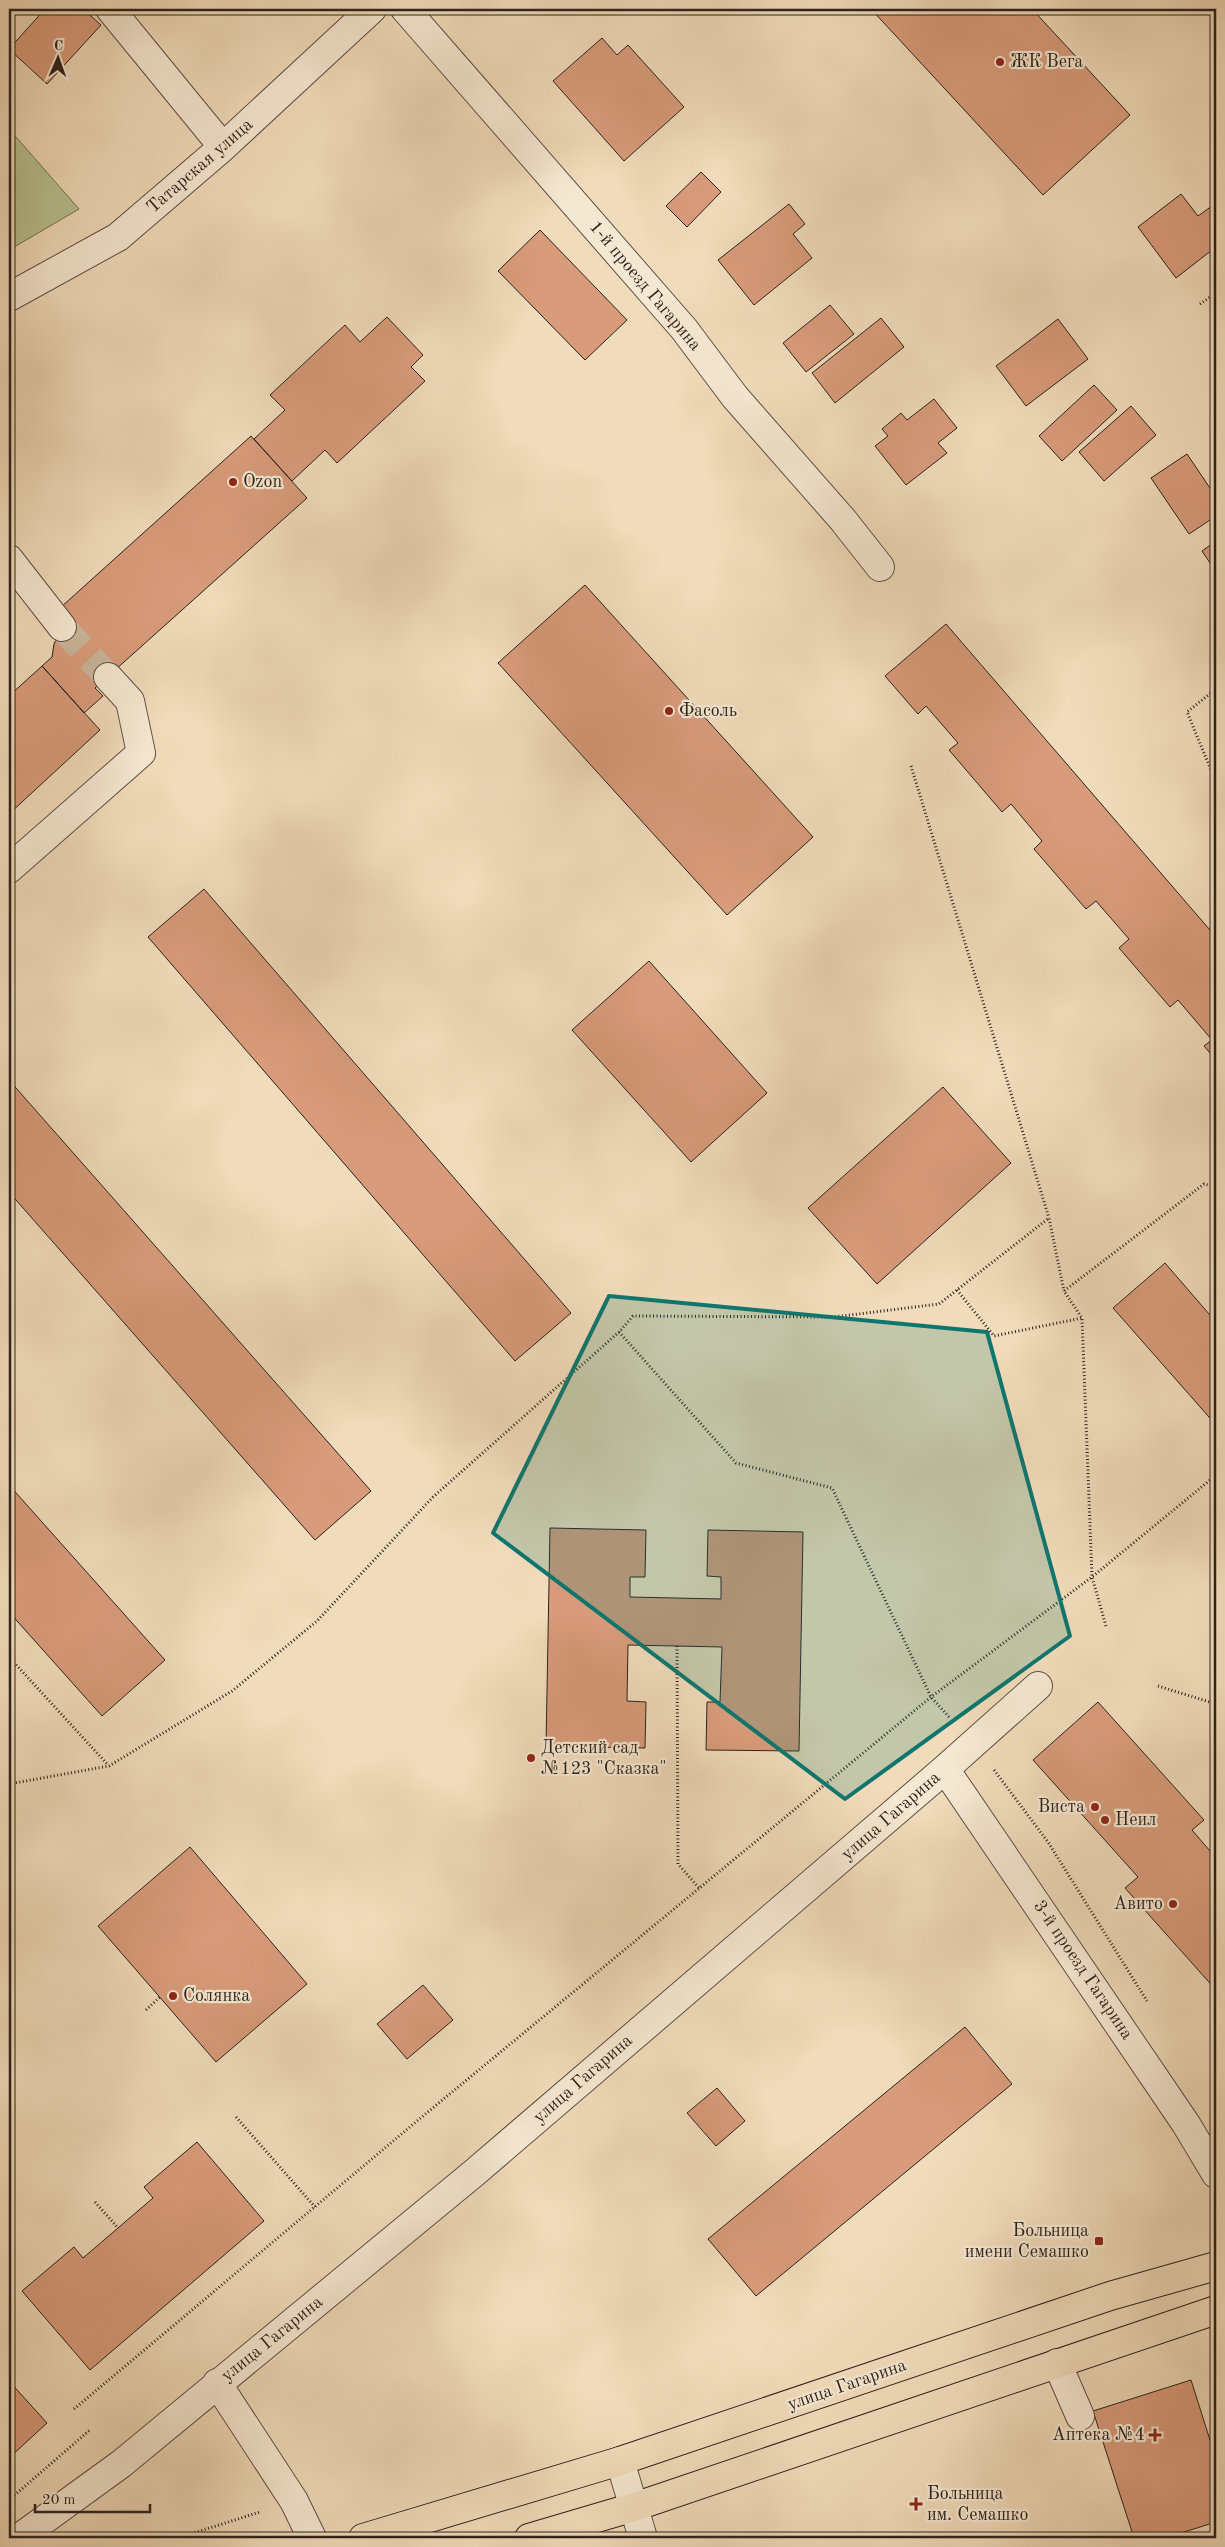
<svg xmlns="http://www.w3.org/2000/svg" width="1225" height="2547" viewBox="0 0 1225 2547" font-family="'Old Standard TT',serif">
<style>
.green{fill:#b8c091;stroke:#727156}
.building{fill:#d89b7b;stroke:#2d221b}
.lines{fill:none;stroke-linecap:round;stroke-linejoin:round}
.minor-tunnel{stroke:#c9b69a;stroke-width:28;stroke-dasharray:28 14;stroke-linecap:butt}
.minor-casing{stroke:#5e5043;stroke-width:30}
.major-casing{stroke:#2d221b;stroke-width:30}
.path{stroke:#2d221b;stroke-width:3;stroke-dasharray:1 2.5;stroke-linecap:butt}
.minor{stroke:#f5e8d2;stroke-width:28}
.major{stroke:#f0dbba;stroke-width:28}
.marked{fill:#0f766e;fill-opacity:0.2;stroke:#0f766e;stroke-width:4;stroke-linejoin:round}
.poi-dot{fill:#8f2418;stroke:#f5e8d2;stroke-width:2}
.labels{text-anchor:middle;dominant-baseline:central;stroke-width:4.5;stroke-linejoin:round;paint-order:stroke}
.poi-label{font-size:18px;fill:#2d221b;stroke:#f5e8d2;text-anchor:start}
.street-label{font-size:18px;fill:#2d221b;stroke:#f5e8d2}
</style>
<rect width="100%" height="100%" fill="#f0dbba"/>
<filter id="stains"><feTurbulence type="fractalNoise" baseFrequency=".004" numOctaves="4"/><feColorMatrix values="0 0 0 0 .2 0 0 0 0 .09 0 0 0 0 .02 0 0 0 .5 -.17"/></filter>
<radialGradient id="worn" r=".72"><stop offset=".6" stop-color="#630" stop-opacity="0"/><stop offset="1" stop-color="#630" stop-opacity=".3"/></radialGradient>
<path class="green" d="M 9,129 L 79,209 L 9,250 Z"/>
<path class="building" d="M 45,9 L 83,9 L 101,25 L 47,84 L 9,49 Z
M 871,9 L 1032,9 L 1130,115 L 1043,195 Z
M 602,38 L 617,55 L 628,45 L 684,107 L 624,161 L 553,81 Z
M 701,172 L 721,192 L 687,227 L 666,206 Z
M 1181,194 L 1198,216 L 1212,206 L 1216,212 L 1216,247 L 1176,278 L 1138,227 Z
M 789,204 L 805,224 L 793,234 L 812,258 L 754,305 L 718,260 Z
M 540,230 L 627,320 L 585,360 L 498,271 Z
M 830,305 L 854,334 L 806,372 L 783,343 Z
M 387,317 L 423,355 L 411,367 L 425,381 L 337,463 L 325,450 L 292,481 L 254,439 L 285,410 L 270,395 L 345,325 L 360,342 Z
M 881,318 L 904,347 L 835,403 L 812,373 Z
M 1058,319 L 1088,359 L 1026,406 L 996,366 Z
M 1094,385 L 1117,410 L 1062,461 L 1039,436 Z
M 934,399 L 957,428 L 938,443 L 947,453 L 906,485 L 875,446 L 888,436 L 882,429 L 901,413 L 907,420 Z
M 1131,406 L 1156,435 L 1104,481 L 1079,452 Z
M 251,436 L 307,498 L 95,688 L 103,696 L 84,713 L 42,666 L 52,657 L 54,644 L 62,627 L 60,608 Z
M 1187,454 L 1216,497 L 1216,516 L 1189,534 L 1151,478 Z
M 1216,541 L 1216,572 L 1202,551 Z
M 585,585 L 813,837 L 727,915 L 498,663 Z
M 946,624 L 1216,937 L 1216,1060 L 1204,1046 L 1212,1040 L 1178,1000 L 1170,1007 L 1119,948 L 1129,939 L 1096,901 L 1086,909 L 1034,849 L 1042,841 L 1011,804 L 1002,812 L 949,750 L 958,743 L 926,706 L 918,714 L 885,676 Z
M 42,666 L 100,730 L 9,814 L 9,696 Z
M 204,889 L 571,1313 L 515,1361 L 148,937 Z
M 649,961 L 767,1093 L 691,1162 L 572,1030 Z
M 9,1080 L 371,1491 L 315,1540 L 9,1192 Z
M 943,1087 L 1011,1163 L 877,1284 L 808,1208 Z
M 1165,1263 L 1216,1322 L 1216,1425 L 1113,1308 Z
M 9,1485 L 165,1660 L 102,1716 L 9,1612 Z
M 550,1528 L 646,1530 L 645,1577 L 630,1577 L 630,1597 L 721,1599 L 721,1577 L 707,1576 L 708,1530 L 803,1532 L 799,1751 L 706,1750 L 707,1702 L 720,1702 L 722,1647 L 628,1645 L 627,1701 L 646,1702 L 645,1748 L 546,1746 Z
M 1098,1702 L 1204,1820 L 1192,1830 L 1216,1858 L 1216,1990 L 1125,1888 L 1138,1877 L 1033,1760 Z
M 190,1847 L 307,1984 L 216,2062 L 98,1926 Z
M 423,1985 L 453,2020 L 407,2059 L 377,2024 Z
M 965,2027 L 1012,2084 L 756,2296 L 708,2239 Z
M 717,2088 L 745,2121 L 716,2146 L 687,2113 Z
M 197,2142 L 264,2221 L 90,2370 L 22,2291 L 74,2247 L 83,2258 L 153,2198 L 144,2187 Z
M 1191,2380 L 1216,2459 L 1216,2522 L 1165,2538 L 1134,2538 L 1093,2411 Z
M 9,2381 L 47,2423 L 9,2458 Z"/>
<g class="lines">
<path class="minor-tunnel" d="M 62,627 L 108,677"/>
<g class="minor-casing">
<path id="minor" d="M 110,9 L 223,147
M 405,9 L 684,329 L 735,397 L 843,520 L 880,567
M 9,297 L 118,237 L 223,147 L 372,9
M 9,559 L 62,627
M 9,869 L 141,753 L 130,701 L 108,677
M 945,1769 L 1186,2124 L 1216,2174
M 1057,2363 L 1080,2416
M 217,2383 L 294,2501 L 312,2538
M 620,2461 L 643,2538
M 19,2538 L 121,2464 L 474,2173 L 945,1769 L 1038,1686"/>
</g>
<g class="major-casing">
<path id="major" d="M 363,2538 L 620,2461 L 1110,2296 L 1216,2266
M 529,2538 L 634,2507 L 1216,2310"/>
</g>
<path class="path" d="M 1200,304 L 1216,293
M 1216,689 L 1187,712 L 1216,782
M 911,766 L 1049,1218
M 957,1290 L 994,1336 L 1082,1318
M 619,1332 L 736,1463 L 832,1488 L 931,1697 L 950,1718
M 1106,1626 L 1092,1577 L 1082,1318 L 1064,1291 L 1204,1184 L 1216,1187
M 677,1646 L 678,1864 L 699,1888
M 9,1657 L 108,1765
M 1158,1686 L 1216,1704
M 994,1770 L 1048,1842 L 1147,2001
M 9,1784 L 109,1766 L 232,1691 L 317,1621 L 433,1497 L 619,1332 L 633,1316 L 834,1317 L 939,1304 L 1049,1218 L 1064,1291
M 146,2010 L 160,1997
M 236,2117 L 315,2207
M 95,2202 L 118,2228
M 74,2409 L 423,2116 L 931,1697 L 1092,1577 L 1215,1476
M 9,2500 L 91,2429
M 178,2538 L 260,2512"/>
<use href="#minor" class="minor"/>
<use href="#major" class="major"/>
</g>
<path class="marked" d="M 609,1296 L 987,1332 L 1070,1636 L 845,1799 L 493,1533 Z"/>
<g class="poi-dot">
<circle cx="1000" cy="62" r="5"/>
<circle cx="233" cy="482" r="5"/>
<circle cx="669" cy="711" r="5"/>
<circle cx="531" cy="1758" r="5"/>
<circle cx="1095" cy="1807" r="5"/>
<circle cx="1105" cy="1820" r="5"/>
<circle cx="1173" cy="1904" r="5"/>
<circle cx="173" cy="1996" r="5"/>
<rect x="1094" y="2236" width="10" height="10" rx="2.5"/>
<path d="M1152.5 2427.5h5v5h5v5h-5v5h-5v-5h-5v-5h5z"/>
<path d="M913.5 2496.5h5v5h5v5h-5v5h-5v-5h-5v-5h5z"/>
</g>
<g class="labels">
<g class="poi-label">
<text x="1010" y="62">ЖК Вега</text>
<text x="243" y="482">Ozon</text>
<text x="679" y="711">Фасоль</text>
<text x="541" y="1748">Детский сад<tspan x="541" dy="21">№123 "Сказка"</tspan></text>
<text x="1085" y="1807" text-anchor="end">Виста</text>
<text x="1115" y="1820">Неил</text>
<text x="1163" y="1904" text-anchor="end">Авито</text>
<text x="183" y="1996">Солянка</text>
<text x="1089" y="2231" text-anchor="end">Больница<tspan x="1089" dy="21">имени Семашко</tspan></text>
<text x="1145" y="2435" text-anchor="end">Аптека №4</text>
<text x="927" y="2494">Больница<tspan x="927" dy="21">им. Семашко</tspan></text>
</g>
<g class="street-label">
<text transform="translate(200 166) rotate(-41)">Татарская улица</text>
<text transform="translate(645 286) rotate(50)">1-й проезд Гагарина</text>
<text transform="translate(891 1816) rotate(-41)">улица Гагарина</text>
<text transform="translate(1083 1970) rotate(56)">3-й проезд Гагарина</text>
<text transform="translate(583 2079) rotate(-41)">улица Гагарина</text>
<text transform="translate(272 2339) rotate(-39)">улица Гагарина</text>
<text transform="translate(847 2385) rotate(-19)">улица Гагарина</text>
</g>
</g>
<rect width="1225" height="2547" fill="none" stroke="#f0dbba" stroke-width="30"/>
<rect x="10" y="10" width="1205" height="2527" fill="none" stroke="#2d221b" stroke-width="2.5"/>
<rect x="15" y="15" width="1195" height="2517" fill="none" stroke="#2d221b"/>
<g transform="translate(58 58) rotate(2)" stroke="#f5e8d2" stroke-width="4" paint-order="stroke">
<path d="M0-4L9 19L0 12L-9 19Z" fill="#2d221b"/>
<text y="-8" font-size="14" font-weight="bold" text-anchor="middle" fill="#2d221b">С</text>
</g>
<path d="M35 2504v8h115v-8" fill="none" stroke="#2d221b" stroke-width="2.5"/>
<text x="42" y="2504" font-size="15" fill="#2d221b" stroke="#f5e8d2" stroke-width="4" paint-order="stroke">20 m</text>
<rect width="100%" height="100%" filter="url(#stains)"/>
<rect width="100%" height="100%" fill="url(#worn)"/>
</svg>
